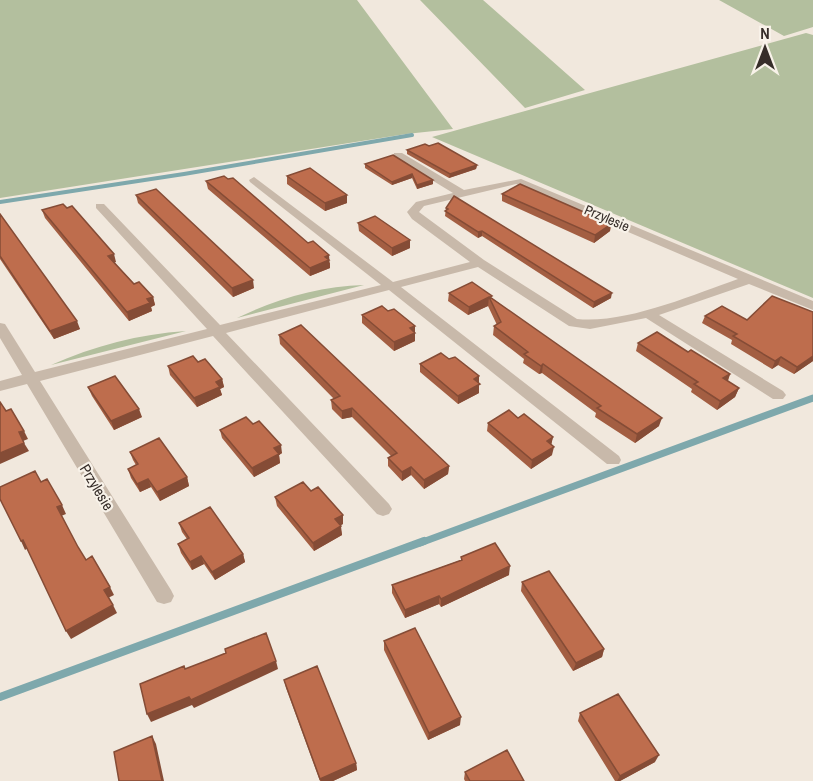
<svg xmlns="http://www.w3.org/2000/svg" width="813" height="781" viewBox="0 0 813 781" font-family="'Archivo Narrow',sans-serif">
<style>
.green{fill:#b3bf9e}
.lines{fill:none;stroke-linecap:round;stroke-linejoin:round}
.stream-far2{stroke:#7ea8ac;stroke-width:4}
.stream-far1{stroke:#7ea8ac;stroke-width:7}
.stream{stroke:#7ea8ac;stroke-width:8}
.minor{fill:#c8b9aa;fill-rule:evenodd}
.wall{fill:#a35e42}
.shaded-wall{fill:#854c36}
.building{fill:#be6d4d;stroke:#854c36;stroke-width:1.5}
.labels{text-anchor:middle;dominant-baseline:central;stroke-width:4.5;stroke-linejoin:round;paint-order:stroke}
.far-street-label{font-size:14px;fill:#362d29;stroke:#f8f2e9}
.street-label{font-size:15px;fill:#362d29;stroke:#f8f2e9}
</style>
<rect width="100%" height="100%" fill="#f1e8dd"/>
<path class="green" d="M 0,0 L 357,0 L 453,129 L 406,134 L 0,198 Z
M 420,0 L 483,0 L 585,90 L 525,108 Z
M 719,0 L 813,0 L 813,27 L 784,36 Z
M 806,33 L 813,35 L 813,298 L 432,137 Z
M 364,285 L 237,318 C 276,299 320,286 364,285 Z
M 186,331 L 51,365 C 94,346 139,334 186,331 Z"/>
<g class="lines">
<path class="stream-far2" d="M 0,202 L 184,174 L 412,135"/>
<path class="stream-far1" d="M 420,543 L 813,398"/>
<path class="stream" d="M 0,697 L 424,541"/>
<path class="minor" d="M 394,153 L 402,153 L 464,190 L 521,179 L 813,301 L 813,310 L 749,284 L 659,315 L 783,391 L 786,395 L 783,399 L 773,399 L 646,318 L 590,329 L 569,326 L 478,267 L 401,287 L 619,456 L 621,460 L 619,464 L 607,464 L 389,290 L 226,333 L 389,504 L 392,509 L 389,514 L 383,516 L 377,514 L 213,336 L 40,381 L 171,590 L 174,596 L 171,602 L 164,604 L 157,602 L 27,384 L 0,391 L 0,381 L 22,375 L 0,338 L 0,323 L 5,324 L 35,372 L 207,329 L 96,208 L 96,204 L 104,204 L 220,325 L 381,285 L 250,182 L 249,180 L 254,177 L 393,282 L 470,262 L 412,219 L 407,212 L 416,202 L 453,193 L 394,157 ZM 516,184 L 738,279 C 692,295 626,324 577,319 L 484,260 L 419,212 L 424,206 Z"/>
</g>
<path class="wall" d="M 429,146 L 477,165 L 476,169 L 449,178 L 407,154 L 407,150 Z
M 393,155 L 433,184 L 417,189 L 412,178 L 392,185 L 365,168 L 365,164 Z
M 287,176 L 347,203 L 325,211 L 287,184 Z
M 206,181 L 330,263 L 330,268 L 310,276 L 208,189 Z
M 502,194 L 611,224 L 610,231 L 594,243 L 502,201 Z
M 136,195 L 254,288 L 233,297 L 138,203 Z
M 446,208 L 611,298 L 593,308 L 482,236 L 478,238 L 445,216 Z
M 42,210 L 116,262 L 114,262 L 134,284 L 153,297 L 155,305 L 151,307 L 152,311 L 129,321 L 45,218 Z
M 0,214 L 80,329 L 54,339 L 0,259 Z
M 358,223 L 410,248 L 392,256 L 359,231 Z
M 449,293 L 492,298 L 659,426 L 635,443 L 595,417 L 596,413 L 542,373 L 539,374 L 523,363 L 524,359 L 493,335 L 494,326 L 497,325 L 488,306 L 468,315 L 448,301 Z
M 388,311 L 415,326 L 415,341 L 394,351 L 362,323 L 362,315 Z
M 813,312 L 813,361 L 794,374 L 778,365 L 772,369 L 731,344 L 732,340 L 702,323 L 705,316 L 747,320 Z
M 279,335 L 449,466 L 448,474 L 424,489 L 411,475 L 402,481 L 388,466 L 388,458 L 391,456 L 352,417 L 342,419 L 332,409 L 331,400 L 334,399 L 280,344 Z
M 638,343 L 688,352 L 730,374 L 728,381 L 739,388 L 735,397 L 717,410 L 691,392 L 692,389 L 636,351 Z
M 449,359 L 479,376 L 479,393 L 458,404 L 420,372 L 420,364 Z
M 168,366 L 222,379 L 224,387 L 220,389 L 222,395 L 197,407 L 170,375 Z
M 88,387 L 142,417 L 114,430 L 92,396 Z
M 518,418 L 553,437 L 551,444 L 552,455 L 531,469 L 487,431 L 488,423 Z
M 253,424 L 282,453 L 279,455 L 280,463 L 254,477 L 222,438 L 220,430 Z
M 130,452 L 187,477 L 189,486 L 160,501 L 151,487 L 140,492 L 131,478 L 128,469 L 136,465 L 133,460 Z
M 311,491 L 343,524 L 340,525 L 342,535 L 314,551 L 277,506 L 275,497 Z
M 179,523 L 243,554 L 245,562 L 215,580 L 204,564 L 192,570 L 181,553 L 178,544 L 187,539 L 182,532 Z
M 461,557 L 509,575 L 441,607 L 439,604 L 405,618 L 392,593 L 392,585 L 461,560 Z
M 522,582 L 604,649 L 602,657 L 573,671 L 521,591 Z
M 384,641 L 460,725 L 428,740 L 384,650 Z
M 284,680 L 356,763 L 357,770 L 333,781 L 320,781 L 286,688 Z
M 580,713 L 655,762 L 620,781 L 615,781 L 578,721 Z
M 465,772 L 524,781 L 465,781 L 464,779 Z"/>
<path class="shaded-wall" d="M 477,165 L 476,169 L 449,178 L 450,174 Z
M 412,174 L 412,178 L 392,185 L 392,182 Z
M 433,180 L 433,184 L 417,189 L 417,185 Z
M 347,195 L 347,203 L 325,211 L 325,203 Z
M 611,224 L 610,231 L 594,243 L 595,235 Z
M 482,231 L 482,236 L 478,238 L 478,232 Z
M 410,240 L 410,248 L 392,256 L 392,248 Z
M 114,254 L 116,262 L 111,264 L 108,256 Z
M 329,255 L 330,268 L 310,276 L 310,268 L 325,257 Z
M 253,280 L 254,288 L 233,297 L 232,288 Z
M 612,293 L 611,298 L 593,308 L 594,302 Z
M 153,297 L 155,305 L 151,307 L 152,311 L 129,321 L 127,312 L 147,299 Z
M 489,297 L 488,306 L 468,315 L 469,307 Z
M 77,321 L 80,329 L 54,339 L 50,331 Z
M 415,326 L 415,341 L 394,351 L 394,342 L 410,328 Z
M 813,356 L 813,361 L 794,374 L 797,367 Z
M 781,357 L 778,365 L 772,369 L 775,361 Z
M 543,364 L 542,373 L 539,374 L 541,366 Z
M 730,374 L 727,382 L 723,378 Z
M 479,376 L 479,393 L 458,404 L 458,396 L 474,379 Z
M 222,379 L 224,387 L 220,389 L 222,395 L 197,407 L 194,398 L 216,382 Z
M 739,388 L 735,397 L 717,410 L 720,401 Z
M 352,408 L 352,417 L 342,419 L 342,411 Z
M 139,409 L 142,417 L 114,430 L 111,421 Z
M 662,418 L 659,426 L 635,443 L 637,434 Z
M 24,431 L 28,439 L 23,441 L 19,432 Z
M 553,437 L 551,446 L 547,441 Z
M 24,443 L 29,451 L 0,464 L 0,453 Z
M 281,445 L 282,453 L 279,455 L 280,463 L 254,477 L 252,468 L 274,448 Z
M 554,447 L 552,455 L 531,469 L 532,460 Z
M 449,466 L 448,474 L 424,489 L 424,480 Z
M 411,467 L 411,475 L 402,481 L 402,472 Z
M 187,477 L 189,486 L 160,501 L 157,492 Z
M 148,479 L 151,487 L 140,492 L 137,484 Z
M 62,505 L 66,514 L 61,516 L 57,507 Z
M 343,515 L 343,524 L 336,528 L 335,519 Z
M 341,526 L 342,535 L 314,551 L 313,543 Z
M 23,540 L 28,548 L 25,550 L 21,541 Z
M 243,554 L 245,562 L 215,580 L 212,572 Z
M 201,556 L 204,564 L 192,570 L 190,562 Z
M 510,566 L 509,575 L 441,607 L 441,599 Z
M 110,587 L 114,595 L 108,598 L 104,590 Z
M 439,596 L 439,604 L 405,618 L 405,610 Z
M 113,605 L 117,613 L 71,639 L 66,631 Z
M 604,649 L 602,657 L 573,671 L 576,663 Z
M 276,661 L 278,669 L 194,708 L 192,705 L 151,722 L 147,714 Z
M 461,717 L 460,725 L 428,740 L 429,733 Z
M 152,736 L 156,744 L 164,781 L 162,781 Z
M 659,755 L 655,762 L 620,781 L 617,781 L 620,776 Z
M 356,763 L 357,770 L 333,781 L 321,781 L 320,779 Z"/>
<path class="building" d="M 438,143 L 477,165 L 450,174 L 407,150 L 425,144 L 429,146 Z
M 393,155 L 433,180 L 417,185 L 412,174 L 392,182 L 365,164 Z
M 310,168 L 347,195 L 325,203 L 287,176 Z
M 224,176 L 228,179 L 233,178 L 308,243 L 313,241 L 329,255 L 325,257 L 329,260 L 310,268 L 206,181 Z
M 520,184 L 611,224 L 595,235 L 502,194 Z
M 156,189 L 253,280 L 232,288 L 136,195 Z
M 454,196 L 612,293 L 594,302 L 482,231 L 478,232 L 445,211 L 448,209 L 446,208 Z
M 63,204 L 67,208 L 72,206 L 114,254 L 108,256 L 134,284 L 139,282 L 153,297 L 147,299 L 150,303 L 127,312 L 42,210 Z
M 0,214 L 77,321 L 50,331 L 0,256 Z
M 375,216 L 410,240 L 392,248 L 358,223 Z
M 472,282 L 492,296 L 490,297 L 662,418 L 637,434 L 597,408 L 601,406 L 543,364 L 541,366 L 524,354 L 528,352 L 494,326 L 501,322 L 489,297 L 469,307 L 449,293 Z
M 772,296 L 813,312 L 813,356 L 797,367 L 781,357 L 775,361 L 733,336 L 737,334 L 705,316 L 722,306 L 747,320 Z
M 382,306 L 388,311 L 394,309 L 415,326 L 410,328 L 415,333 L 394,342 L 362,315 Z
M 301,325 L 449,466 L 424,480 L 411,467 L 402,472 L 388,458 L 397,453 L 352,408 L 342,411 L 331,400 L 340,396 L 279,335 Z
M 657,332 L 688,352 L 691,350 L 730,374 L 723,378 L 739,388 L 720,401 L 694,384 L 698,382 L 638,343 Z
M 441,353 L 449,359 L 455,357 L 479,376 L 474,379 L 480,384 L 458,396 L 420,364 Z
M 193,356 L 198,362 L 205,359 L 222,379 L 216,382 L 220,387 L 194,398 L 168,366 Z
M 115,376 L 139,409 L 111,421 L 88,387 Z
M 0,402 L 6,411 L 11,409 L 24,431 L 19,432 L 24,443 L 0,453 Z
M 509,410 L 518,418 L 524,414 L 553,437 L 547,441 L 554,447 L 532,460 L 488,423 Z
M 246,417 L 253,424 L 259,421 L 281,445 L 274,448 L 279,454 L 252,468 L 220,430 Z
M 159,438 L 187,477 L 157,492 L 148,479 L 137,484 L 128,469 L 138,464 L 130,452 Z
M 35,471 L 41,482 L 47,479 L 62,505 L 57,507 L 78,547 L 86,560 L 92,556 L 110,587 L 104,590 L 113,605 L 66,631 L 23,540 L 21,541 L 0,499 L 0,487 Z
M 303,482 L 311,491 L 318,487 L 343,515 L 335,519 L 341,526 L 313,543 L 275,497 Z
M 210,507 L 243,554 L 212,572 L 201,556 L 190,562 L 178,544 L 189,538 L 179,523 Z
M 495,543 L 510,566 L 441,599 L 439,596 L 405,610 L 392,585 L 462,560 L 461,557 Z
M 549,571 L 604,649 L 576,663 L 522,582 Z
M 415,628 L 461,717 L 429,733 L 384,641 Z
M 266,633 L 276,661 L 191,700 L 189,697 L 147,714 L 140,684 L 184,666 L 185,669 L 211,659 L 226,653 L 225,649 Z
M 317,666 L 356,763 L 320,779 L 284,680 Z
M 618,694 L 659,755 L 620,776 L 580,713 Z
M 152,736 L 162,781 L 119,781 L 114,752 Z
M 507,750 L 524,781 L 470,781 L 465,772 Z"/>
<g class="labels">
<g class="far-street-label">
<text transform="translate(607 218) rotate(23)">Przylesie</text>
</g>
<g class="street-label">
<text transform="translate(97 487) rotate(59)">Przylesie</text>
</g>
</g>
<g transform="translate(765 48)" stroke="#f8f2e9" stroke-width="4.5" paint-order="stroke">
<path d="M0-4.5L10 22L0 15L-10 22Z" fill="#362d29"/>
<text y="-9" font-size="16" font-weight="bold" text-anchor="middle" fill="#362d29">N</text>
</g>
</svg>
